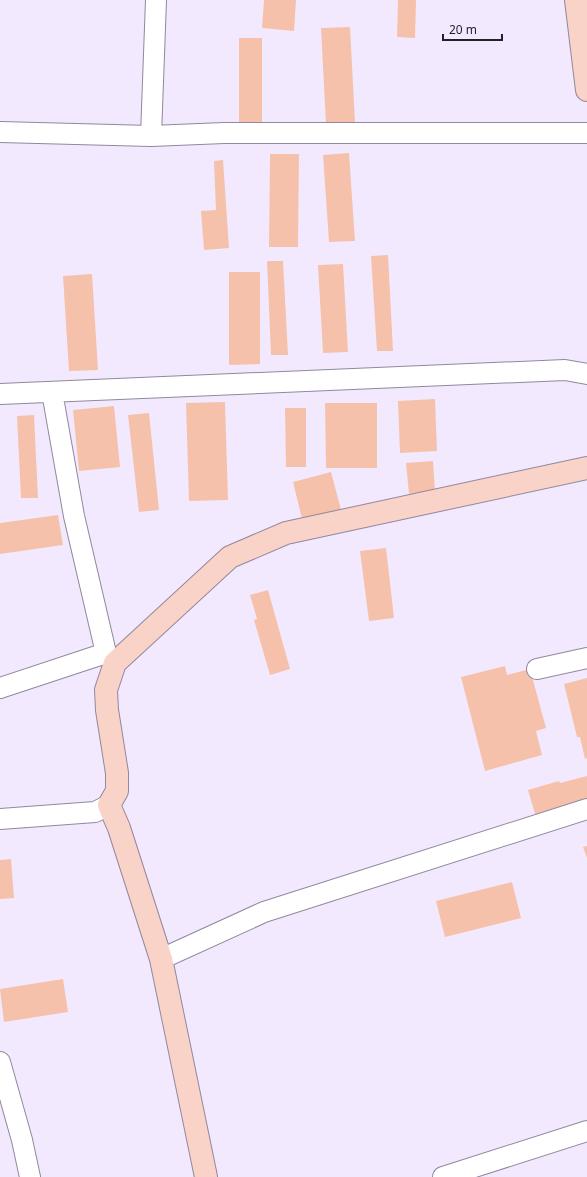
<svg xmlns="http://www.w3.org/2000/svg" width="587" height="1177" viewBox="0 0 587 1177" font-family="'Noto Sans',sans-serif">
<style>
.building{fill:#f6c1aa}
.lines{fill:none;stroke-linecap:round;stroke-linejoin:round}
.street-casing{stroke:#91889c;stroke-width:22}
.secondary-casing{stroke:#91889c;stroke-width:24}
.street{stroke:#fff;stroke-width:20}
.secondary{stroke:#f9d2c8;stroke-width:22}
</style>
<rect width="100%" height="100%" fill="#f3e9ff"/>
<path class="building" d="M 264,0 L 296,0 L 294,31 L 262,28 Z
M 398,0 L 416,0 L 415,38 L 397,37 Z
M 350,27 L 355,123 L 326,124 L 321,28 Z
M 239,38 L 262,38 L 262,128 L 239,128 Z
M 349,153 L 355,241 L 329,242 L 323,155 Z
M 270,154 L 299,154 L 298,247 L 269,247 Z
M 223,160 L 229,248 L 204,250 L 201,211 L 216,210 L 214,161 Z
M 388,255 L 393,351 L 377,351 L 371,256 Z
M 267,261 L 283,261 L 288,355 L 271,355 Z
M 343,264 L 348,352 L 323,353 L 318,265 Z
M 229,272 L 260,272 L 260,364 L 229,365 Z
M 92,274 L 98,370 L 69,371 L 63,276 Z
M 435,399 L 437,451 L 400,453 L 398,401 Z
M 225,402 L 228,500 L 189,501 L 186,403 Z
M 325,403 L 377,403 L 377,468 L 326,468 Z
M 114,406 L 120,467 L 79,471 L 73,410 Z
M 285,408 L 306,408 L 306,467 L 286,467 Z
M 149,413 L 159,510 L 139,512 L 128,415 Z
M 34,415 L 38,498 L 21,498 L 17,416 Z
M 433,461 L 435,492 L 409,494 L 406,463 Z
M 331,472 L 343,517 L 304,527 L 293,482 Z
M 58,515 L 63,545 L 0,554 L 0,523 Z
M 386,548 L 394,618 L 369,621 L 360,551 Z
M 268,590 L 290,669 L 270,675 L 254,620 L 257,619 L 250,595 Z
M 505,666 L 507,675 L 530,669 L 546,728 L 536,731 L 542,755 L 485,771 L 461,677 Z
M 587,678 L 587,758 L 585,759 L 580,737 L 577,737 L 564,684 Z
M 587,776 L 587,803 L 536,817 L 528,790 L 559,781 L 560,783 Z
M 587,846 L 587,858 L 583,847 Z
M 11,859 L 14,898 L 0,899 L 0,860 Z
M 512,882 L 521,918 L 445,937 L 436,901 Z
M 63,979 L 68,1012 L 4,1022 L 0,989 Z"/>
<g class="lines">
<g class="street-casing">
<path id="street" d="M 0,132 L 151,136 L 224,133 L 587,133
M 151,136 L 156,0
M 52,392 L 74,516 L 106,653 L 115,663
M 0,394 L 565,370 L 587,374
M 537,669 L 587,658
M 0,688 L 106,653
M 0,819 L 95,812 L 109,805
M 161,959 L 264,912 L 587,809
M 0,1062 L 22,1140 L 30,1177
M 443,1177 L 587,1131"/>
</g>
<g class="secondary-casing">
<path id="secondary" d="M 576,0 L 587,90
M 206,1177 L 161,959 L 119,828 L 109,805 L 117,791 L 117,773 L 107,710 L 106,690 L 115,663 L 230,557 L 286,533 L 587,468"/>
</g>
<use href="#street" class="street"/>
<use href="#secondary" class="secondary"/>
</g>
<path d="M443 34v6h59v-6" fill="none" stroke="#221f27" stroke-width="2"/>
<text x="449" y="34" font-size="12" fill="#221f27" stroke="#f3e9ff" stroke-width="3" paint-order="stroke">20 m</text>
</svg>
